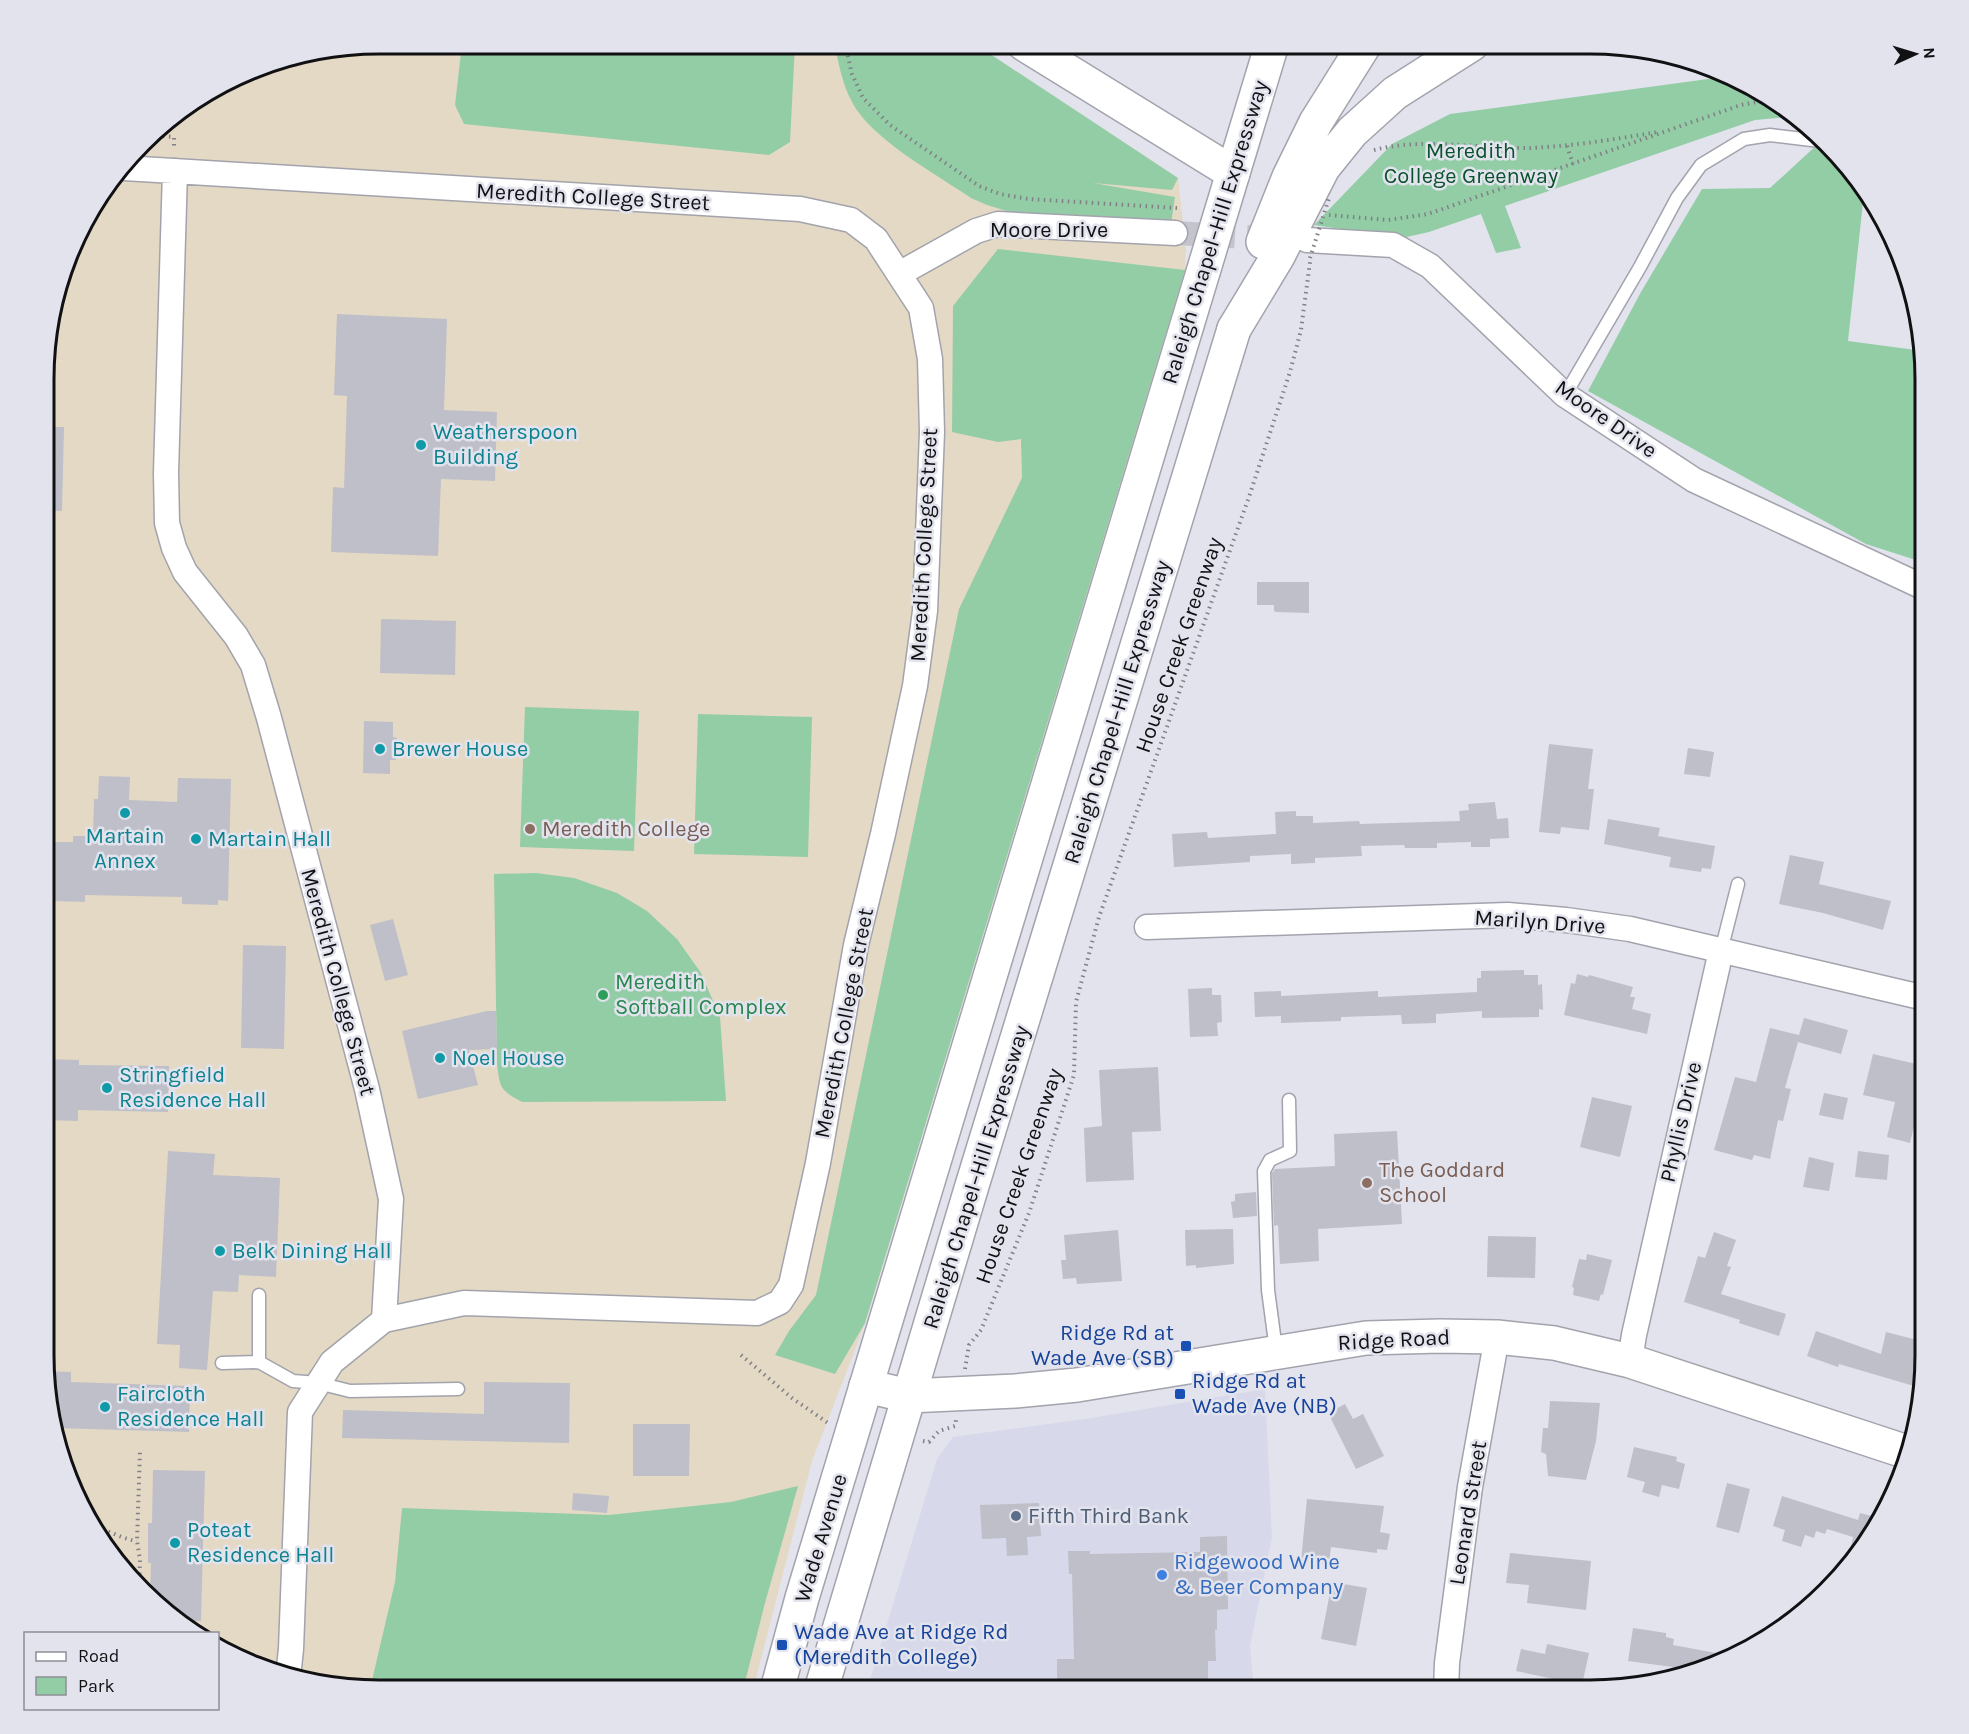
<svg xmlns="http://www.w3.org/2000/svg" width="1969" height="1734" viewBox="0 0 1969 1734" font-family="Karla,sans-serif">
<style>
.built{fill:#d7d8e9}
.education{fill:#e4d9c4}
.green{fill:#93cda6}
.building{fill:#bebfc9}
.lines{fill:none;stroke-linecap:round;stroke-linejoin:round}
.street-tunnel{stroke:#c3c4cc;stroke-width:24;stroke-dasharray:24 12;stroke-linecap:butt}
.lane-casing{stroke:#a2a3ac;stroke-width:15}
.street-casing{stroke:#a2a3ac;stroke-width:27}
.secondary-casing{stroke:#a2a3ac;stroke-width:36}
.primary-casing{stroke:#a2a3ac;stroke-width:36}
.highway-casing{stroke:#a2a3ac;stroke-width:36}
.path{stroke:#808187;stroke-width:4;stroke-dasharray:1.5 4.5;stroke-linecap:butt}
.lane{stroke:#fff;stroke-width:12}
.street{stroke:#fff;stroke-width:24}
.secondary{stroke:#fff;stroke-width:33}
.primary{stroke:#fff;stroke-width:33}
.highway{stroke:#fff;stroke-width:33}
.path-bridge{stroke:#808187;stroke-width:4;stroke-dasharray:1.5 4.5;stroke-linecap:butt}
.culture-dot{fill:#0f9aa8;stroke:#e2e3ed;stroke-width:2}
.education-dot{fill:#8d6e63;stroke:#e2e3ed;stroke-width:2}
.leisure-dot{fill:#2e9e5b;stroke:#e2e3ed;stroke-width:2}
.transit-dot{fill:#1a4fb4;stroke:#e2e3ed;stroke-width:2}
.service-dot{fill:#5c6f8a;stroke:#e2e3ed;stroke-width:2}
.shop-dot{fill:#3f7fe0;stroke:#e2e3ed;stroke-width:2}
.labels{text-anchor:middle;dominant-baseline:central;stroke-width:5;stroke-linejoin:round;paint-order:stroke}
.park-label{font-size:22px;fill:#0a522e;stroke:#e2e3ed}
.street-label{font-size:22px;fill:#111114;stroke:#e2e3ed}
.culture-label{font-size:22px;fill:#0d838f;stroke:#e2e3ed;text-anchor:start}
.education-label{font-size:22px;fill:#785e54;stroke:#e2e3ed;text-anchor:start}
.leisure-label{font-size:22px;fill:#27864d;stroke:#e2e3ed;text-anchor:start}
.transit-label{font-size:22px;fill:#164399;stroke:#e2e3ed;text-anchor:start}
.service-label{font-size:22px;fill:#4e5e75;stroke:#e2e3ed;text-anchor:start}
.shop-label{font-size:22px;fill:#366cbe;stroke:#e2e3ed;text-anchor:start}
.rim{fill:none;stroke:#111114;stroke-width:3}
</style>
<rect width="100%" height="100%" fill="#e2e3ed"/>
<path class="built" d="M 1265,1389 L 1272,1537 L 1250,1646 L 1254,1690 L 867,1690 L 937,1459 L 953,1437 L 1092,1418 Z"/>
<path class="education" d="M 379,44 L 975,44 L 1178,178 L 1186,250 L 1185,270 L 865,1324 L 812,1461 L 753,1690 L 379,1690 L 293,1679 L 231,1656 L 218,1646 L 218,1634 L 202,1633 L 127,1576 L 69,1484 L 44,1376 L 46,335 L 88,212 L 158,127 L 271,61 Z"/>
<path class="green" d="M 462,44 L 795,44 L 790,142 L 769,155 L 464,124 L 455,105 Z
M 834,44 L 975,44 L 1178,178 L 1172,190 L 1093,183 L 1175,197 L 1171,224 L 1020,215 L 987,205 L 971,198 C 936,174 871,139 852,102 C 842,84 839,63 834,44 Z
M 1730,76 L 1739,78 L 1788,117 L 1755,120 L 1505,206 L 1521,248 L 1496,253 L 1481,214 L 1429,232 L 1402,238 L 1314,225 L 1392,144 L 1450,114 Z
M 1819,143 L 1864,193 L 1848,341 L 1923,351 L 1925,563 L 1866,544 L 1588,391 L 1641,292 L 1702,189 L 1770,188 Z
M 998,249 L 1185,270 L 865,1323 L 835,1374 L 775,1355 L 789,1331 L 816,1295 L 959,609 L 1022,478 L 1021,439 L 998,442 L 952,432 L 953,306 Z
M 525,707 L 639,711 L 634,851 L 520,847 Z
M 698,714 L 812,717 L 808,857 L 694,854 Z
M 536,873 L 574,878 L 617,893 L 647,911 L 677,939 L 701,973 L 720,1017 L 726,1101 L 522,1102 C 500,1090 500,1088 497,1064 L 494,874 Z
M 798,1486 L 765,1603 L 743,1690 L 370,1689 L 395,1582 L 402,1508 L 609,1515 L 731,1502 Z"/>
<path class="building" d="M 337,314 L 447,319 L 444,410 L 497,412 L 495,481 L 441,479 L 438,556 L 331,552 L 333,487 L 344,488 L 347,396 L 334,395 Z
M 46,427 L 64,427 L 62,511 L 46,511 Z
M 1257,582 L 1309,582 L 1309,613 L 1276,612 L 1274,611 L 1274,605 L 1257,605 Z
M 381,619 L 456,621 L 455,675 L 380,673 Z
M 364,721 L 393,722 L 393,737 L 397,738 L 396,760 L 390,760 L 390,774 L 363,773 Z
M 1549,744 L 1593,749 L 1588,789 L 1594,789 L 1589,830 L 1561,827 L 1560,834 L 1539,832 Z
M 1688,748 L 1714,752 L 1710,777 L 1684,774 Z
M 99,776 L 130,777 L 129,800 L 177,802 L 178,778 L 231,779 L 228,901 L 218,900 L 218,905 L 182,904 L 182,897 L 85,895 L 85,902 L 52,901 L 52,896 L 45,895 L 45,842 L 73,842 L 73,836 L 93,836 L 94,799 L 98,799 Z
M 1495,802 L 1497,819 L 1508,818 L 1509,838 L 1490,839 L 1490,847 L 1471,847 L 1471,842 L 1437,843 L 1437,848 L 1405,848 L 1404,845 L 1361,846 L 1362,856 L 1315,858 L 1315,863 L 1291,864 L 1291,854 L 1250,856 L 1250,862 L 1174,867 L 1172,834 L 1207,832 L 1208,838 L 1276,834 L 1275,812 L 1296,811 L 1296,816 L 1313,816 L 1313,823 L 1359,821 L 1360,824 L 1460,821 L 1459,811 L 1469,810 L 1468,804 Z
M 1608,819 L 1660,828 L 1658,836 L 1715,846 L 1711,869 L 1702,868 L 1701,872 L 1669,867 L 1671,857 L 1604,844 Z
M 1790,855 L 1824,862 L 1819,884 L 1891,901 L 1883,930 L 1823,913 L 1779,904 Z
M 393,919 L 408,975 L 385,981 L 370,925 Z
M 243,945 L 286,946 L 284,1049 L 241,1048 Z
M 1524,970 L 1524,975 L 1538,975 L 1538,985 L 1542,984 L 1543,1010 L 1539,1009 L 1539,1017 L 1482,1018 L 1482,1011 L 1436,1014 L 1436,1023 L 1402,1024 L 1401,1015 L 1341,1017 L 1341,1021 L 1281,1023 L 1281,1016 L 1255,1017 L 1254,992 L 1281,991 L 1281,996 L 1378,991 L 1378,997 L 1477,992 L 1477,978 L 1481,978 L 1481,971 Z
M 1577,974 L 1588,977 L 1589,975 L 1633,987 L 1630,997 L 1635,997 L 1632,1009 L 1651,1014 L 1647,1034 L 1564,1015 L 1571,983 L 1575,984 Z
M 1212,988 L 1212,995 L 1221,995 L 1222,1022 L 1217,1023 L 1218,1036 L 1190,1037 L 1188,989 Z
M 487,1011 L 496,1011 L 497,1049 L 469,1050 L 478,1085 L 418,1099 L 402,1031 Z
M 1804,1018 L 1848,1030 L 1841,1054 L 1798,1042 L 1785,1088 L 1791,1089 L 1783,1121 L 1778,1120 L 1770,1159 L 1754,1155 L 1752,1160 L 1714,1150 L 1735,1077 L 1756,1082 L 1770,1028 L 1799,1035 Z
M 1873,1054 L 1925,1066 L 1925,1078 L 1910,1143 L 1887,1137 L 1895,1102 L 1863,1095 Z
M 46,1059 L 79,1060 L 79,1065 L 169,1066 L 168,1112 L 78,1110 L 78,1121 L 45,1120 Z
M 1158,1067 L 1161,1131 L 1132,1132 L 1134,1180 L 1086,1182 L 1084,1128 L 1102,1126 L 1099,1070 Z
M 1824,1093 L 1848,1098 L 1843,1120 L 1819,1115 Z
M 1592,1097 L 1632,1106 L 1620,1157 L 1580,1147 Z
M 1397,1131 L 1402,1224 L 1318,1229 L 1319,1261 L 1280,1264 L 1278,1225 L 1274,1226 L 1272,1173 L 1275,1169 L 1335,1166 L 1334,1134 Z
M 168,1151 L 215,1154 L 213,1175 L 280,1178 L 276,1277 L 239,1275 L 238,1292 L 213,1291 L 207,1370 L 179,1368 L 180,1345 L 157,1344 Z
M 1858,1151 L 1889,1155 L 1887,1180 L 1855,1177 Z
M 1809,1157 L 1834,1163 L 1829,1191 L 1803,1187 Z
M 1256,1192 L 1257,1216 L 1233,1218 L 1231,1202 L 1235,1201 L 1235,1194 Z
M 1233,1229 L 1234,1264 L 1196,1268 L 1196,1265 L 1186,1266 L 1185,1230 Z
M 1118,1230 L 1122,1281 L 1077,1284 L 1076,1278 L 1063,1279 L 1061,1260 L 1066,1260 L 1064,1235 Z
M 1714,1232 L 1736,1240 L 1727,1266 L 1731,1267 L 1721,1294 L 1786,1314 L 1779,1336 L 1739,1323 L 1740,1320 L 1684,1302 L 1698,1256 L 1705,1258 Z
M 1488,1236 L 1536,1237 L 1535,1278 L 1487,1277 Z
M 1587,1254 L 1612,1260 L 1603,1295 L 1601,1294 L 1599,1301 L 1573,1295 L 1574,1288 L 1572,1287 L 1579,1259 L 1586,1260 Z
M 1816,1331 L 1881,1354 L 1886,1332 L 1925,1342 L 1914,1386 L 1839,1364 L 1838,1367 L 1807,1356 Z
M 44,1371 L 71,1372 L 71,1382 L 190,1386 L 189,1432 L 56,1428 Z
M 484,1382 L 570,1383 L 569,1443 L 342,1438 L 343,1410 L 484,1414 Z
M 1550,1401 L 1600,1403 L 1596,1441 L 1586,1480 L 1548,1476 L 1546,1454 L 1541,1452 L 1543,1428 L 1548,1428 Z
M 1345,1404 L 1353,1419 L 1363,1414 L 1384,1456 L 1356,1469 L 1328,1413 Z
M 633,1424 L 690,1424 L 689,1476 L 633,1476 Z
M 1634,1447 L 1677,1457 L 1676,1461 L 1685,1464 L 1679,1489 L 1662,1485 L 1659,1497 L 1642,1492 L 1645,1482 L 1627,1477 Z
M 153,1470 L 205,1471 L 201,1621 L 185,1621 L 150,1594 L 151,1563 L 148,1563 L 148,1523 L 152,1523 Z
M 1727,1483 L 1750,1489 L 1739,1533 L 1716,1527 Z
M 573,1493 L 609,1496 L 607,1513 L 572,1510 Z
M 1782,1496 L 1858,1520 L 1860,1513 L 1879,1518 L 1848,1560 L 1853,1537 L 1827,1529 L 1825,1534 L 1816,1531 L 1814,1538 L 1805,1535 L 1801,1547 L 1782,1541 L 1785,1530 L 1773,1526 Z
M 1307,1499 L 1384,1506 L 1380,1532 L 1390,1534 L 1387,1550 L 1377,1549 L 1377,1553 L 1331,1547 L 1329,1564 L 1301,1561 Z
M 1039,1503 L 1041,1536 L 1027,1537 L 1028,1555 L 1007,1556 L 1006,1538 L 982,1539 L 980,1505 Z
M 1227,1536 L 1228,1609 L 1217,1610 L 1217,1630 L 1215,1630 L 1216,1661 L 1208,1661 L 1208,1690 L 1057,1690 L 1057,1659 L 1074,1659 L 1072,1574 L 1069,1574 L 1068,1551 L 1090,1551 L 1090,1554 L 1200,1552 L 1200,1537 Z
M 1510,1553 L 1591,1561 L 1586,1610 L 1527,1603 L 1529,1585 L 1506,1583 Z
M 1332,1582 L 1367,1588 L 1356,1646 L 1321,1639 Z
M 1633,1628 L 1666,1633 L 1666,1637 L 1674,1639 L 1673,1645 L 1732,1656 L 1719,1665 L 1695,1670 L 1628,1661 Z
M 1547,1644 L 1589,1653 L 1582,1685 L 1516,1671 L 1521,1649 L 1545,1654 Z"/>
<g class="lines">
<path class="street-tunnel" d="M 1175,233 L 1281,239"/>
<g class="lane-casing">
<path id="lane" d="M 1565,395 L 1640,267 L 1677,198 L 1701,165 L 1744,139 L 1770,135 L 1820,141
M 1721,951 L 1738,884
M 1276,1350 L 1268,1290 L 1264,1171 L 1270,1160 L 1290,1151 L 1289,1100
M 259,1362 L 259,1295
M 222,1363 L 259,1362 L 293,1381 L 318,1383 L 350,1391 L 458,1389"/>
</g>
<g class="street-casing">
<path id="street" d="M 124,168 L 800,209 L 851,220 L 876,239 L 921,308 L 930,359 L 932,432 L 925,611 L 915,686 L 883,834 L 856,945 L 818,1163 L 791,1285 L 780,1302 L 757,1313 L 464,1303 L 384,1320 L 332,1362 L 300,1412 L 291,1649 L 288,1677
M 175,171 L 166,473 L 167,523 L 174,548 L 185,572 L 236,636 L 253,665 L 269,718 L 367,1089 L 391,1199 L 384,1320
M 1307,240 L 1393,245 L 1430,266 L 1565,395 L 1694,480 L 1925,588
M 899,274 L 976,231 L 998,224 L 1175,233
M 1147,927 L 1508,915 L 1566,920 L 1630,929 L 1925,998
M 1630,1361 L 1634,1335 L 1721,951
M 1446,1690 L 1447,1663 L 1470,1487 L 1497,1337"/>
</g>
<g class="secondary-casing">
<path id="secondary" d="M 866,1386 L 909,1396 L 1015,1391 L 1077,1385 L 1366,1338 L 1440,1336 L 1497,1337 L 1554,1343 L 1630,1361 L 1910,1453"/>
</g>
<g class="primary-casing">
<path id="primary" d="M 777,1690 L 802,1598 L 1233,173
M 821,1690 L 971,1189 L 1234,329"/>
</g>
<g class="highway-casing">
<path id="highway" d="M 1024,44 L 1233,173 L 1272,44
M 1263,242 L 1289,177 L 1316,122 L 1365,44
M 1234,329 L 1278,256 L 1323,168 L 1352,132 L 1395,93 L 1472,44"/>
</g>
<path class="path" d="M 845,44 L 852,74 L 863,98 L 890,125 L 979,186 L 1000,194 L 1029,199 L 1177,208
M 151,135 L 174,137 L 174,149
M 1567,146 L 1573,164
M 1374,150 C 1424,137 1479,149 1530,148 C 1574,146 1616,139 1658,132
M 1329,215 L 1388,220 L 1428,214 L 1741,105 L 1767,100
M 741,1355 L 792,1398 L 828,1423
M 965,1369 L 969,1345 L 981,1330 L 1029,1213 L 1074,1075 L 1076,1002 L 1099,917 L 1249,497 L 1290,372 L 1301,330 L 1310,262
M 923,1441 L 929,1442 L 939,1431 L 955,1426 L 956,1420
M 97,1528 C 111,1531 122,1539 137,1541
M 139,1586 L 140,1560 L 137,1541 L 140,1450"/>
<use href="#lane" class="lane"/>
<use href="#street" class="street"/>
<use href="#secondary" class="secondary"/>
<use href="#primary" class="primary"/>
<use href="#highway" class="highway"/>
<path class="path-bridge" d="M 1310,258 L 1329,198"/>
</g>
<g class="culture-dot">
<circle cx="421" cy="445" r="6"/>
<circle cx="380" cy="749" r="6"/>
<circle cx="125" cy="813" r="6"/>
<circle cx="196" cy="839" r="6"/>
<circle cx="440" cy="1058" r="6"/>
<circle cx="107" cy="1088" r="6"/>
<circle cx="220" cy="1251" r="6"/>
<circle cx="105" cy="1407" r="6"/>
<circle cx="175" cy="1543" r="6"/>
</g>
<g class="education-dot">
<circle cx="530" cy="829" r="6"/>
<circle cx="1367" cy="1183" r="6"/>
</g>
<circle class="leisure-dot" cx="603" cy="995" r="6"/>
<g class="transit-dot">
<rect x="1180" y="1340" width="12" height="12" rx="3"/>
<rect x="1174" y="1388" width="12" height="12" rx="3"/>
<rect x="776" y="1639" width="12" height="12" rx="3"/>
</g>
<circle class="service-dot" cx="1016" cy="1516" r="6"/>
<circle class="shop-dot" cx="1162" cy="1575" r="6"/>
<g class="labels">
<g class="park-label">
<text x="1471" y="151">Meredith<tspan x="1471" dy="25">College Greenway</tspan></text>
</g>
<g class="street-label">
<text transform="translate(593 197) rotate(3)">Meredith College Street</text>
<text x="1049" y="230">Moore Drive</text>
<text transform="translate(1215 232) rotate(-73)">Raleigh Chapel–Hill Expressway</text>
<text transform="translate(1606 419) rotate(35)">Moore Drive</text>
<text transform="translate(924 545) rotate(-87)">Meredith College Street</text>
<text transform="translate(1179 645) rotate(-71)">House Creek Greenway</text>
<text transform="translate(1117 712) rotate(-73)">Raleigh Chapel–Hill Expressway</text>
<text transform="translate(1540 922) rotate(4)">Marilyn Drive</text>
<text transform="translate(338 982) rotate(75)">Meredith College Street</text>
<text transform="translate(844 1023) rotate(-79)">Meredith College Street</text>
<text transform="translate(1681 1122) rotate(-77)">Phyllis Drive</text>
<text transform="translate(1019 1176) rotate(-71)">House Creek Greenway</text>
<text transform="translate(976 1177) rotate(-73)">Raleigh Chapel–Hill Expressway</text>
<text transform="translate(1394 1340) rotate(-3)">Ridge Road</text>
<text transform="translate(1468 1513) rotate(-81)">Leonard Street</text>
<text transform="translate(821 1538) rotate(-73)">Wade Avenue</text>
</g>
<g class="culture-label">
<text x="433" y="432">Weatherspoon<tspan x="433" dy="25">Building</tspan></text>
<text x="392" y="749">Brewer House</text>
<text x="125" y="836" text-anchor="middle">Martain<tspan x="125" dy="25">Annex</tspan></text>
<text x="208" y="839">Martain Hall</text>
<text x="452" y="1058">Noel House</text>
<text x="119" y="1075">Stringfield<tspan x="119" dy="25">Residence Hall</tspan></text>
<text x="232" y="1251">Belk Dining Hall</text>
<text x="117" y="1394">Faircloth<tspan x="117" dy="25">Residence Hall</tspan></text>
<text x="187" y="1530">Poteat<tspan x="187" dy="25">Residence Hall</tspan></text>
</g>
<g class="education-label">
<text x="542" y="829">Meredith College</text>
<text x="1379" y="1170">The Goddard<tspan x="1379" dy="25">School</tspan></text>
</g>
<g class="leisure-label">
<text x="615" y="982">Meredith<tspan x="615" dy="25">Softball Complex</tspan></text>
</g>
<g class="transit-label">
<text x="1174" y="1333" text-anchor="end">Ridge Rd at<tspan x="1174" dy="25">Wade Ave (SB)</tspan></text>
<text x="1192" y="1381">Ridge Rd at<tspan x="1192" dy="25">Wade Ave (NB)</tspan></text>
<text x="794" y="1632">Wade Ave at Ridge Rd<tspan x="794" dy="25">(Meredith College)</tspan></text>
</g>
<g class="service-label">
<text x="1028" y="1516">Fifth Third Bank</text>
</g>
<g class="shop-label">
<text x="1174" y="1562">Ridgewood Wine<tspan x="1174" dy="25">&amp; Beer Company</tspan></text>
</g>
</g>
<path d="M0 0H1969V1734H0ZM379 54H1590A325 325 0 0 1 1915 379V1355A325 325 0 0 1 1590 1680H379A325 325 0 0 1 54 1355V379A325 325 0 0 1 379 54Z" fill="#e2e3ed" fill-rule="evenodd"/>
<path class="rim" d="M379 54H1590A325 325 0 0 1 1915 379V1355A325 325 0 0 1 1590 1680H379A325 325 0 0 1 54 1355V379A325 325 0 0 1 379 54Z"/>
<rect x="24" y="1632" width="195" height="78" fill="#e2e3ed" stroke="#8e8f96" stroke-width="1.5"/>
<rect x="36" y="1652" width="30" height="9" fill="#ffffff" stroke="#8e8f96" stroke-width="1.5"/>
<text x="78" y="1662" font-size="18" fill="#111114">Road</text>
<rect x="36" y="1677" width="30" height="18" fill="#93cda6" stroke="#8e8f96" stroke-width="1.5"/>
<text x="78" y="1692" font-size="18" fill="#111114">Park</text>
<g transform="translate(1915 54) rotate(86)" stroke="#e2e3ed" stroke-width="4.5" paint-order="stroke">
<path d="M0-4.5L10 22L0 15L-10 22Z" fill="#111114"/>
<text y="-9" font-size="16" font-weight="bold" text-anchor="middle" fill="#111114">N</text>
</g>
</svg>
